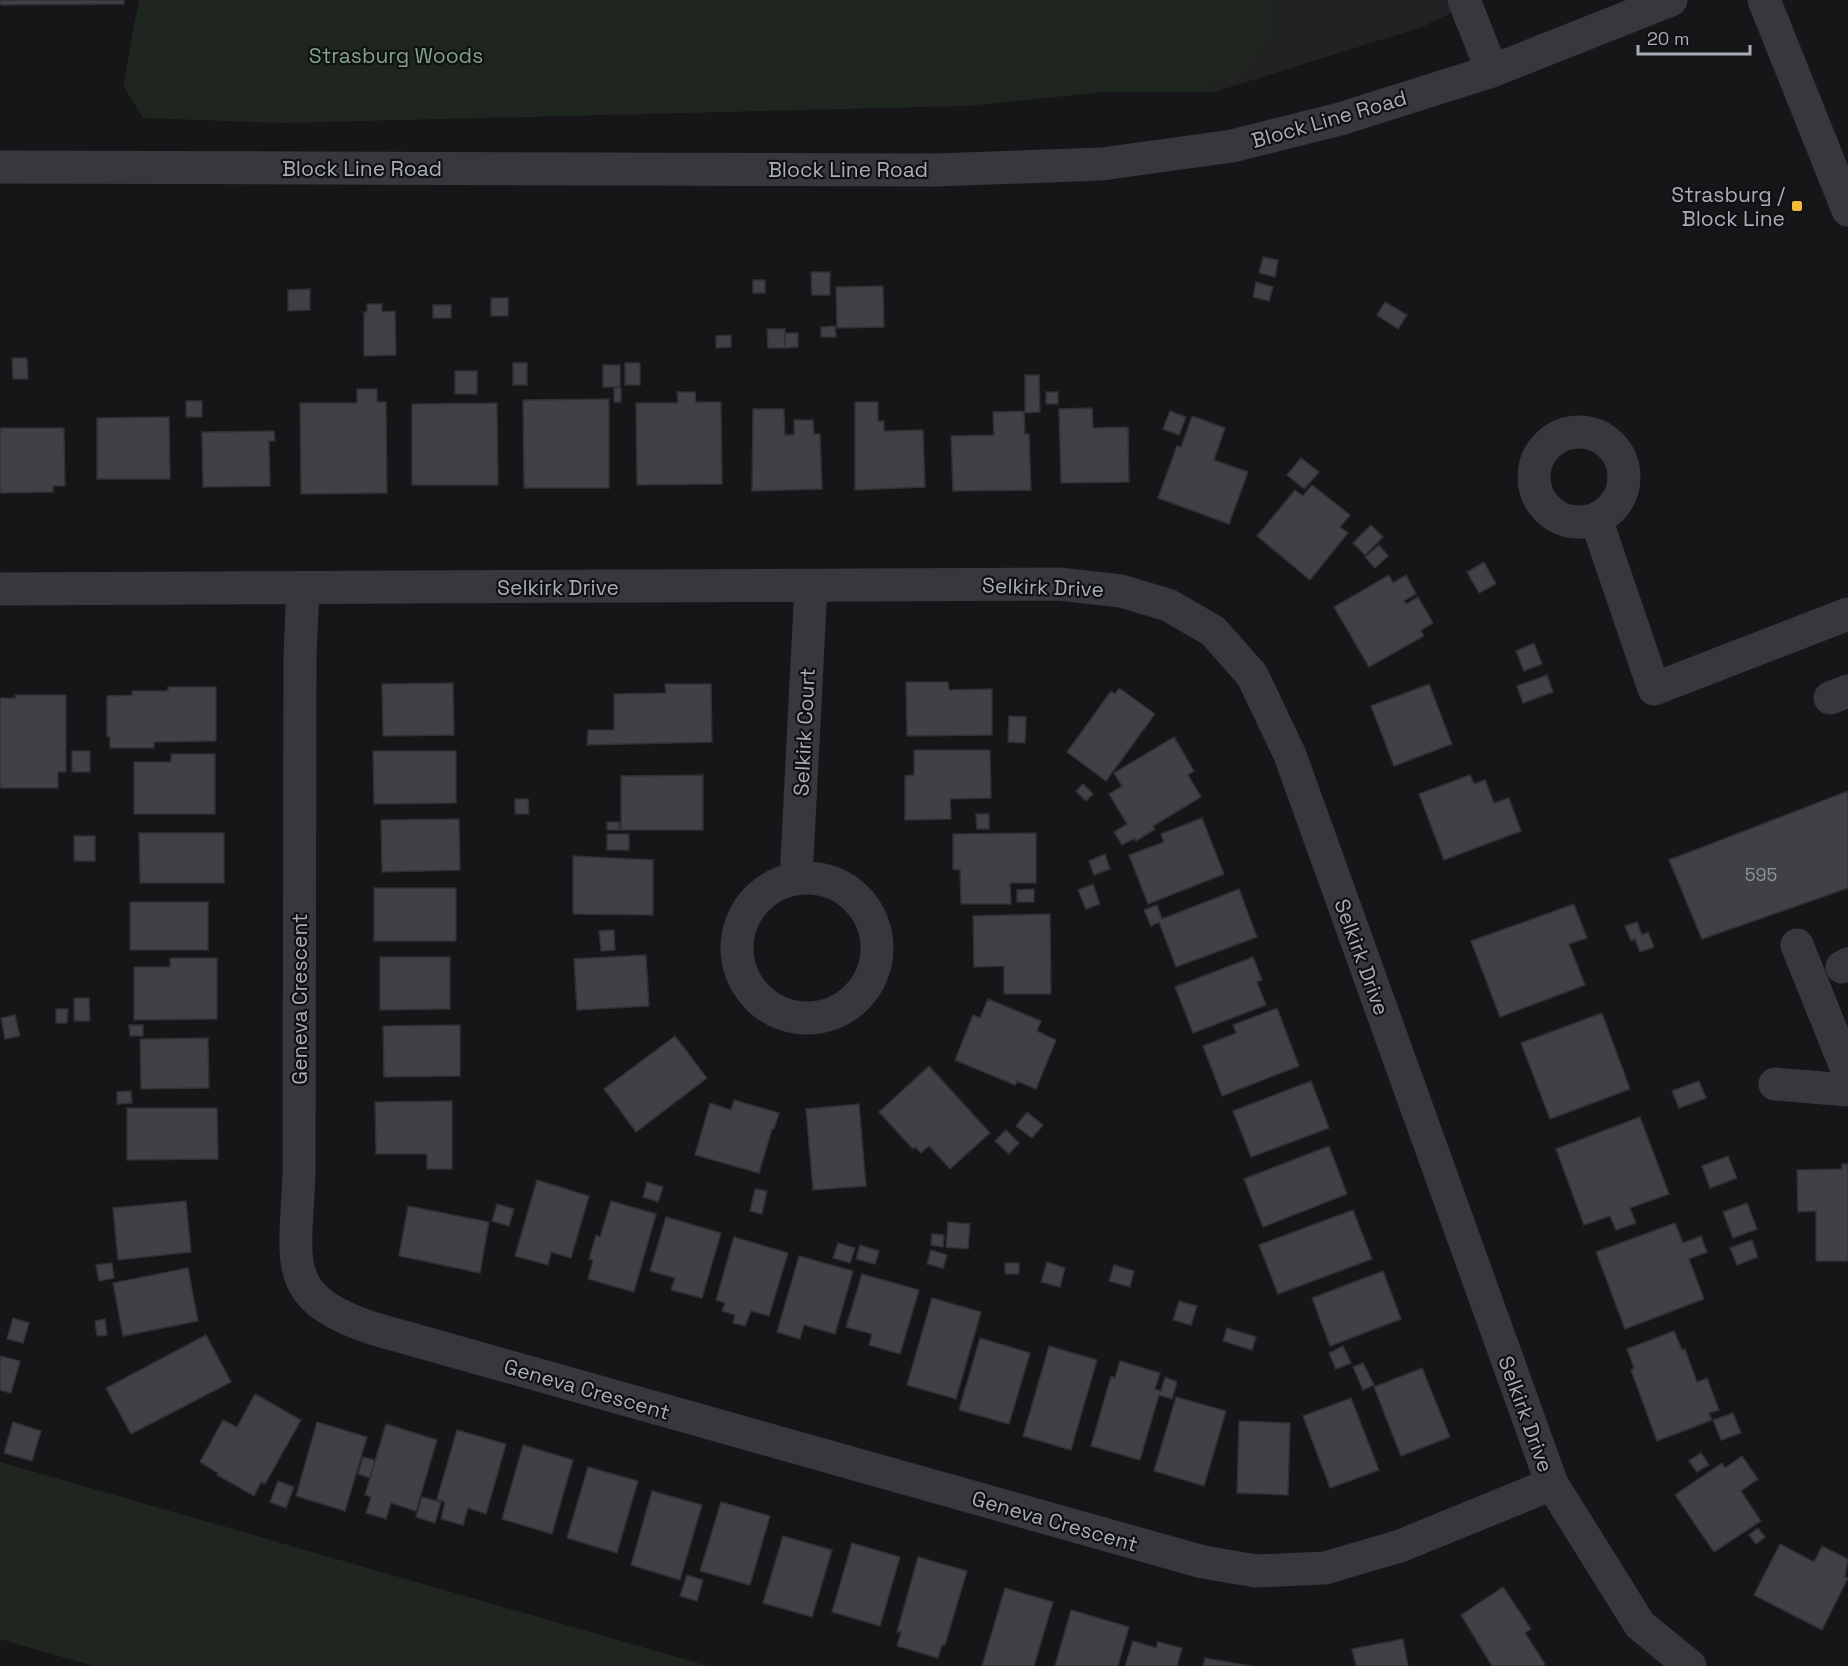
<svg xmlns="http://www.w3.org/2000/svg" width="1848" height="1666" viewBox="0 0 1848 1666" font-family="'Space Grotesk',sans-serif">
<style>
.built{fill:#222225}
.green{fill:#1e261f}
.building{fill:#404145;stroke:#303034;stroke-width:1.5}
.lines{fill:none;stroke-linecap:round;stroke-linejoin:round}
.minor{stroke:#37383d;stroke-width:33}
.poi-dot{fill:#f0b936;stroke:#111113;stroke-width:2}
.labels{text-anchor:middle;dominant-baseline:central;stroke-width:4.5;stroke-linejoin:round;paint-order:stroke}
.number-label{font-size:18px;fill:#8e929b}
.park-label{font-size:21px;fill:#7fa383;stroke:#111113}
.street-label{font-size:21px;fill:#a8adb8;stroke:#111113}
.poi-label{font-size:21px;fill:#a8adb8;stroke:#111113;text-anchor:end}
</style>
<rect width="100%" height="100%" fill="#161618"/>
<path class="built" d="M 1186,0 L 1478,0 L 1422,27 L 1214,92 Z"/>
<path class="green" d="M 139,0 L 1273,0 L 1274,38 L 1235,79 L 1211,82 L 1214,92 L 1104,92 L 966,106 L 282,123 L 143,118 L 123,85 Z
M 0,1462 L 708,1666 L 93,1666 L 0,1639 Z"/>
<path class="building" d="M 0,0 L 124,0 L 124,4 L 0,5 Z
M 1263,257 L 1278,260 L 1275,277 L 1259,273 Z
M 811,272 L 830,272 L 830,295 L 812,295 Z
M 753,280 L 765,280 L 765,293 L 753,293 Z
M 1256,282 L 1273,287 L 1269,301 L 1253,297 Z
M 883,286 L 884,327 L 837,328 L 836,287 Z
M 310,289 L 310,310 L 288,311 L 288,290 Z
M 491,298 L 508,298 L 508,316 L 491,316 Z
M 1385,302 L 1407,315 L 1398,329 L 1377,315 Z
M 367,304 L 382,304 L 382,312 L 395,311 L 396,355 L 364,356 L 364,312 L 367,312 Z
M 433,305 L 451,305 L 451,318 L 433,318 Z
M 835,326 L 836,337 L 821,337 L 821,327 Z
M 767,329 L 785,329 L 785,348 L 768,348 Z
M 785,333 L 798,333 L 798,347 L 785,348 Z
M 731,335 L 731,347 L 716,348 L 716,336 Z
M 12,358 L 27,358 L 28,379 L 13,379 Z
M 513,363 L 527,363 L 527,385 L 513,385 Z
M 625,363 L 640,363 L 640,385 L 625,385 Z
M 603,365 L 620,365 L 620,387 L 603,387 Z
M 455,371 L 477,371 L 477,394 L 455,394 Z
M 1025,375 L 1039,375 L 1040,412 L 1025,413 Z
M 614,388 L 621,388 L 621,402 L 614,402 Z
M 357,389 L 377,389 L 377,402 L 386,402 L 387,493 L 301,494 L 300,403 L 357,403 Z
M 677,392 L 695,392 L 696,402 L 721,402 L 722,484 L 637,485 L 636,403 L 678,403 Z
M 1046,392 L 1058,392 L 1058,404 L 1046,404 Z
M 609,399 L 609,488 L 524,488 L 523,400 Z
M 186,401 L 202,401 L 202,417 L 186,417 Z
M 855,402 L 878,402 L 878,421 L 884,421 L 884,431 L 923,430 L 925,487 L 855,490 Z
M 497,403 L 498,485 L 412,485 L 412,404 Z
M 1092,408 L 1093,428 L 1128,427 L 1129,482 L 1061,483 L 1059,409 Z
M 753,409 L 784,409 L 785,435 L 794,435 L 794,420 L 813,420 L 814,434 L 820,434 L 822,489 L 752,491 Z
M 1024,411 L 1025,434 L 1029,434 L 1031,490 L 953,491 L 951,436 L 994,435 L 993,412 Z
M 1170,411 L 1186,417 L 1179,435 L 1163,429 Z
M 1192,416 L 1225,428 L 1214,460 L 1248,472 L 1229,524 L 1158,498 L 1177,446 L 1181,447 Z
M 169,417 L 170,479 L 97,479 L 97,418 Z
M 0,428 L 64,428 L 65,486 L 53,486 L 53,492 L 0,493 Z
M 274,431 L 275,441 L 269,441 L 270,486 L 203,487 L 202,432 Z
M 1301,458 L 1319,472 L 1304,489 L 1287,475 Z
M 1312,485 L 1350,515 L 1340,527 L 1348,533 L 1310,580 L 1257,536 L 1295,490 L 1303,496 Z
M 1371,525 L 1383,537 L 1365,555 L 1353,543 Z
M 1379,545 L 1388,556 L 1375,568 L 1365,557 Z
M 1484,562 L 1496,584 L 1479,593 L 1467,572 Z
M 1389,575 L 1393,583 L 1406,575 L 1416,594 L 1404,601 L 1406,604 L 1418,597 L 1433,623 L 1421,630 L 1424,636 L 1369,667 L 1334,607 Z
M 1534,643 L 1542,664 L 1524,671 L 1516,651 Z
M 1547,675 L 1553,692 L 1523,703 L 1517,686 Z
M 906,682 L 948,682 L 949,690 L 992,689 L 992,735 L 907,736 Z
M 453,683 L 454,735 L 383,736 L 382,684 Z
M 665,684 L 711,684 L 712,742 L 587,745 L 588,730 L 614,730 L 614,694 L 666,693 Z
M 1429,684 L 1452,744 L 1394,766 L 1371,706 Z
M 168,687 L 216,687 L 216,741 L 154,742 L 154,748 L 110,748 L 110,737 L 107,736 L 107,696 L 132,695 L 132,691 L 168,691 Z
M 1119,688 L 1155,714 L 1106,781 L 1067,752 L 1111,691 L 1115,694 Z
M 15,695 L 66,695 L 66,772 L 58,772 L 58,788 L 0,788 L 0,698 L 16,698 Z
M 1009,716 L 1026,717 L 1025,743 L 1008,742 Z
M 1174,737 L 1194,771 L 1188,775 L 1201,797 L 1153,826 L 1155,829 L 1136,841 L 1135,838 L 1122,845 L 1114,832 L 1127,824 L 1109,794 L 1122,786 L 1114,773 Z
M 914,750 L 990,750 L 991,798 L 950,799 L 951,819 L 905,820 L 905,776 L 914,775 Z
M 72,751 L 90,751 L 90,772 L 72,772 Z
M 373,751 L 456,751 L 456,803 L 374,804 Z
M 171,754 L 215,754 L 215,814 L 134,814 L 134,762 L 171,762 Z
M 703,775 L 703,830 L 621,830 L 621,776 Z
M 1470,775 L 1474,784 L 1485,780 L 1494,803 L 1509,798 L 1521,831 L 1444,860 L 1419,794 Z
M 1083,784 L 1093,794 L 1086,801 L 1076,791 Z
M 1848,791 L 1848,888 L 1702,939 L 1669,860 Z
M 515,799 L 528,799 L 529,814 L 515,814 Z
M 976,814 L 989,814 L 989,829 L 977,829 Z
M 1202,818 L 1224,874 L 1148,904 L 1129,855 L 1164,842 L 1161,834 Z
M 459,819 L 460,870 L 382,872 L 381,820 Z
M 607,822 L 619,822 L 620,830 L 607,830 Z
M 139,833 L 224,833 L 224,883 L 140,883 Z
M 1036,833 L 1036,883 L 1010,883 L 1011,904 L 961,904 L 960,870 L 953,869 L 953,834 Z
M 607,834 L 629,834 L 629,850 L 607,850 Z
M 74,836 L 95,836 L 95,861 L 74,861 Z
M 1105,854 L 1110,869 L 1094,875 L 1089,861 Z
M 573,856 L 653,860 L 653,915 L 573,914 Z
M 1093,884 L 1100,904 L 1086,909 L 1078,890 Z
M 374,888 L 456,888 L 456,941 L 374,941 Z
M 1034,889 L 1034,902 L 1017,902 L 1017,890 Z
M 1239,889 L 1257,937 L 1176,967 L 1159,922 L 1151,926 L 1144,910 L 1157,905 L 1162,919 Z
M 130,902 L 208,902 L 208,950 L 130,950 Z
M 1574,904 L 1587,938 L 1569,944 L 1585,985 L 1500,1017 L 1471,941 Z
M 1050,914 L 1051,994 L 1004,994 L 1004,966 L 974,967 L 973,916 Z
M 1637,922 L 1642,935 L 1648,932 L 1654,947 L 1640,952 L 1635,939 L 1631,941 L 1625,926 Z
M 614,930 L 615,950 L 601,951 L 599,931 Z
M 646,955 L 649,1006 L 577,1010 L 574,959 Z
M 380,957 L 450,957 L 450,1009 L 380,1010 Z
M 1253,957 L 1262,980 L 1257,982 L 1266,1005 L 1193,1033 L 1175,987 Z
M 170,958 L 217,958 L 217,1019 L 134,1020 L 134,967 L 170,967 Z
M 74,998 L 89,998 L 90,1021 L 74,1021 Z
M 988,999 L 1041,1021 L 1037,1031 L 1056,1040 L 1036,1089 L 1017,1081 L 1015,1085 L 955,1060 L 973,1015 L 980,1018 Z
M 1277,1008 L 1299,1066 L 1222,1096 L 1203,1046 L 1236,1033 L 1233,1025 Z
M 56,1009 L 68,1009 L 67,1023 L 56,1023 Z
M 1602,1013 L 1630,1089 L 1550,1119 L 1521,1043 Z
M 15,1015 L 20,1036 L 5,1039 L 1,1018 Z
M 129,1025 L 143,1025 L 143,1036 L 130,1036 Z
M 460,1025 L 460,1076 L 384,1077 L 383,1026 Z
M 675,1036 L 707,1078 L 636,1132 L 604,1089 Z
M 208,1038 L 209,1088 L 141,1089 L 140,1039 Z
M 929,1066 L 990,1133 L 950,1169 L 929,1146 L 921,1153 L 915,1147 L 913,1149 L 879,1112 Z
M 1311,1081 L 1329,1128 L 1251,1157 L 1233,1111 Z
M 1699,1081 L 1706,1098 L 1679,1108 L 1672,1091 Z
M 131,1091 L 132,1103 L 117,1104 L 117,1092 Z
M 734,1100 L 779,1113 L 774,1129 L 772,1129 L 759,1173 L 695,1155 L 710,1103 L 731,1110 Z
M 452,1101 L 452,1169 L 427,1169 L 427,1154 L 376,1154 L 375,1102 Z
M 859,1104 L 866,1186 L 813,1190 L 806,1109 Z
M 127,1108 L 217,1108 L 218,1159 L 127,1160 Z
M 1027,1112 L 1043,1125 L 1032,1138 L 1016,1126 Z
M 1640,1117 L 1669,1194 L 1630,1208 L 1636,1223 L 1616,1230 L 1610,1216 L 1584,1225 L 1556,1149 Z
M 1006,1130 L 1019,1143 L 1009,1154 L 995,1141 Z
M 1329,1146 L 1347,1194 L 1263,1227 L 1244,1179 Z
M 1728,1156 L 1737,1178 L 1710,1188 L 1702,1166 Z
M 1842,1164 L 1848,1164 L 1848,1261 L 1816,1261 L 1816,1211 L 1798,1212 L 1797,1170 L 1842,1169 Z
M 537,1180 L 589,1196 L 571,1258 L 551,1252 L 548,1265 L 515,1256 Z
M 647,1182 L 663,1187 L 658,1202 L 643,1197 Z
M 755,1189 L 767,1191 L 762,1214 L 750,1211 Z
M 186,1201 L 191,1252 L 118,1260 L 113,1208 Z
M 611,1201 L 656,1214 L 634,1292 L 588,1279 L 593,1260 L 589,1259 L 596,1235 L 600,1237 Z
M 1747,1203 L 1757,1229 L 1733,1238 L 1723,1212 Z
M 497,1204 L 514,1209 L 509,1226 L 492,1221 Z
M 408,1206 L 489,1222 L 480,1273 L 399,1256 Z
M 1353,1210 L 1372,1259 L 1278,1294 L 1259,1245 Z
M 666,1217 L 721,1233 L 702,1298 L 671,1290 L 675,1278 L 650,1271 Z
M 948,1222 L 970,1224 L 968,1249 L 946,1247 Z
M 1675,1223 L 1683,1243 L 1701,1236 L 1707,1252 L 1689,1259 L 1704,1299 L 1625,1329 L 1596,1252 Z
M 932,1234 L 944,1235 L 943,1247 L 931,1245 Z
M 734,1237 L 788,1253 L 769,1316 L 751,1311 L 745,1326 L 733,1323 L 735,1315 L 722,1311 L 725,1303 L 716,1300 Z
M 1752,1240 L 1758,1257 L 1737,1265 L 1730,1248 Z
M 838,1243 L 855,1248 L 850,1263 L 833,1258 Z
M 860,1245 L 879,1251 L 875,1264 L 856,1259 Z
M 931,1250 L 947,1255 L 943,1268 L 927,1264 Z
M 799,1256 L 853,1271 L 835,1334 L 804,1325 L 800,1339 L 777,1332 Z
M 1047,1262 L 1065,1268 L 1060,1287 L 1041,1282 Z
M 112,1263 L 114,1278 L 99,1281 L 96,1265 Z
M 1005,1263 L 1019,1263 L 1019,1274 L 1005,1274 Z
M 1114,1265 L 1134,1271 L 1130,1287 L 1109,1281 Z
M 188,1268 L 198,1321 L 123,1336 L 113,1283 Z
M 1383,1271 L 1401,1319 L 1330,1346 L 1312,1298 Z
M 862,1274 L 919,1290 L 900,1354 L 869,1345 L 872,1334 L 846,1327 Z
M 932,1298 L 981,1312 L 956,1399 L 907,1385 Z
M 1179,1301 L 1197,1306 L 1191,1325 L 1173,1320 Z
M 13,1318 L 29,1323 L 23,1343 L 7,1339 Z
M 105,1319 L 107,1335 L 97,1336 L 95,1321 Z
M 1227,1328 L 1256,1337 L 1252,1350 L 1223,1341 Z
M 1674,1331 L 1682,1350 L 1685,1349 L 1697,1382 L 1707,1378 L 1719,1410 L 1709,1413 L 1712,1420 L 1657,1441 L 1631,1370 L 1634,1368 L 1627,1349 Z
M 206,1335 L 231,1382 L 131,1434 L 106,1388 Z
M 980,1338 L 1030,1353 L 1009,1424 L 959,1410 Z
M 1049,1346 L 1097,1360 L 1071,1450 L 1023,1436 Z
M 1343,1346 L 1351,1363 L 1336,1369 L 1329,1353 Z
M 0,1356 L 20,1361 L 11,1393 L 0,1390 Z
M 1120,1361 L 1160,1373 L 1155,1389 L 1161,1391 L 1165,1377 L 1177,1382 L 1172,1399 L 1159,1395 L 1140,1460 L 1091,1446 L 1111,1376 L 1115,1378 Z
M 1363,1363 L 1374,1385 L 1363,1390 L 1353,1367 Z
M 1422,1368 L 1450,1437 L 1401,1456 L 1374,1387 Z
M 255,1394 L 301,1420 L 265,1484 L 261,1482 L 254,1496 L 217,1475 L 218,1473 L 200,1462 L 223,1420 L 237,1427 Z
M 1176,1397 L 1226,1411 L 1204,1486 L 1154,1471 Z
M 1351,1398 L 1379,1470 L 1330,1488 L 1303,1416 Z
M 1733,1413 L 1741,1433 L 1721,1440 L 1713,1420 Z
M 1239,1421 L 1290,1423 L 1288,1495 L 1237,1493 Z
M 13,1422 L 41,1431 L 32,1461 L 4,1453 Z
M 317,1422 L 367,1437 L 345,1511 L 296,1496 Z
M 386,1424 L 437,1440 L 416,1511 L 391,1503 L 386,1519 L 366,1513 L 371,1497 L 365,1495 Z
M 457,1430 L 506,1444 L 486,1514 L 468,1508 L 463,1525 L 441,1519 L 445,1502 L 437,1499 Z
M 523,1445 L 573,1460 L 552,1534 L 502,1519 Z
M 1701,1453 L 1709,1465 L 1697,1472 L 1689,1461 Z
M 1742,1456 L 1758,1479 L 1741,1491 L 1761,1521 L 1714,1552 L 1675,1495 L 1722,1463 L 1725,1468 Z
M 363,1457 L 375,1460 L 370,1478 L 358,1474 Z
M 588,1467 L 638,1481 L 617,1553 L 567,1538 Z
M 278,1481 L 294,1487 L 286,1508 L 270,1502 Z
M 652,1491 L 702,1505 L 680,1580 L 631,1565 Z
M 422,1497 L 441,1502 L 435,1523 L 416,1517 Z
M 721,1502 L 770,1516 L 750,1585 L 700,1571 Z
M 1758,1528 L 1765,1537 L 1756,1544 L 1749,1535 Z
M 783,1536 L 832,1550 L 812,1617 L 763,1603 Z
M 852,1543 L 900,1557 L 880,1626 L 832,1612 Z
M 1780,1544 L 1814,1562 L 1822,1546 L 1848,1559 L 1845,1577 L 1848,1578 L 1822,1630 L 1754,1595 Z
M 918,1557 L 967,1571 L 945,1645 L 942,1645 L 938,1658 L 897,1646 L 901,1632 L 897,1632 Z
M 687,1575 L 703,1580 L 697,1601 L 680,1596 Z
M 1503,1587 L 1531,1629 L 1525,1633 L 1545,1664 L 1542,1666 L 1492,1666 L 1461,1615 Z
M 1005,1588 L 1053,1602 L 1034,1666 L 982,1666 Z
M 1071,1610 L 1129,1627 L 1118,1666 L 1055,1666 Z
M 1403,1639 L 1408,1666 L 1356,1666 L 1352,1649 Z
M 1133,1641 L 1156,1648 L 1158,1642 L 1182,1648 L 1177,1666 L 1125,1666 Z
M 1205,1658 L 1251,1666 L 1203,1666 Z"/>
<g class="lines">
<path class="minor" d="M 1464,0 L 1492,71
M 1764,0 L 1848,210
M 0,167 L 937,170 L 1102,164 L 1232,146 L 1340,119 L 1492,71 L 1671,0
M1534 477a45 45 0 1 1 90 0a45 45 0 1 1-90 0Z
M 1596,519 L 1654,689 L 1848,614
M 303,588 L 300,655 L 299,1174 C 296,1262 278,1298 375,1329 L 1203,1562 L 1256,1571 L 1325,1568 L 1400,1546 L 1552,1484
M 0,589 L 1059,584 L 1121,591 L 1168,605 L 1213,631 L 1252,675 L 1290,755 L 1552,1484 L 1640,1625 L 1690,1666
M 1830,698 L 1848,691
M737 948a70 70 0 1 1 140 0a70 70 0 1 1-140 0Z
M 796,879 L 811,586
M 1797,945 L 1848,1072
M 1842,967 L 1848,964
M 1775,1084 L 1848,1090"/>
</g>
<rect class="poi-dot" x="1791" y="200" width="12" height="12" rx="3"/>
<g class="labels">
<g class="number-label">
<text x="1761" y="874">595</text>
</g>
<g class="park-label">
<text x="396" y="55">Strasburg Woods</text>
</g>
<g class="street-label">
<text transform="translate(1329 119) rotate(-16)">Block Line Road</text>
<text x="362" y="168">Block Line Road</text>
<text x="848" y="169">Block Line Road</text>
<text x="558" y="587">Selkirk Drive</text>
<text transform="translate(1043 587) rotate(2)">Selkirk Drive</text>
<text transform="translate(804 732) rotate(-87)">Selkirk Court</text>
<text transform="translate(1362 957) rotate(70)">Selkirk Drive</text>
<text transform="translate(299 999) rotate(-90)">Geneva Crescent</text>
<text transform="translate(587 1389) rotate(16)">Geneva Crescent</text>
<text transform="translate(1526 1414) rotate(70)">Selkirk Drive</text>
<text transform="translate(1055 1521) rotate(16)">Geneva Crescent</text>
</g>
<g class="poi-label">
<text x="1785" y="194">Strasburg /<tspan x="1785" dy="24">Block Line</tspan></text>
</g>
</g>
<path d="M1638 45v9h112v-9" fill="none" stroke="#a8adb8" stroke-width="3"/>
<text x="1647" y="45" font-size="18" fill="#a8adb8" stroke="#111113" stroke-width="4.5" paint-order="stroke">20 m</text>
</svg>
